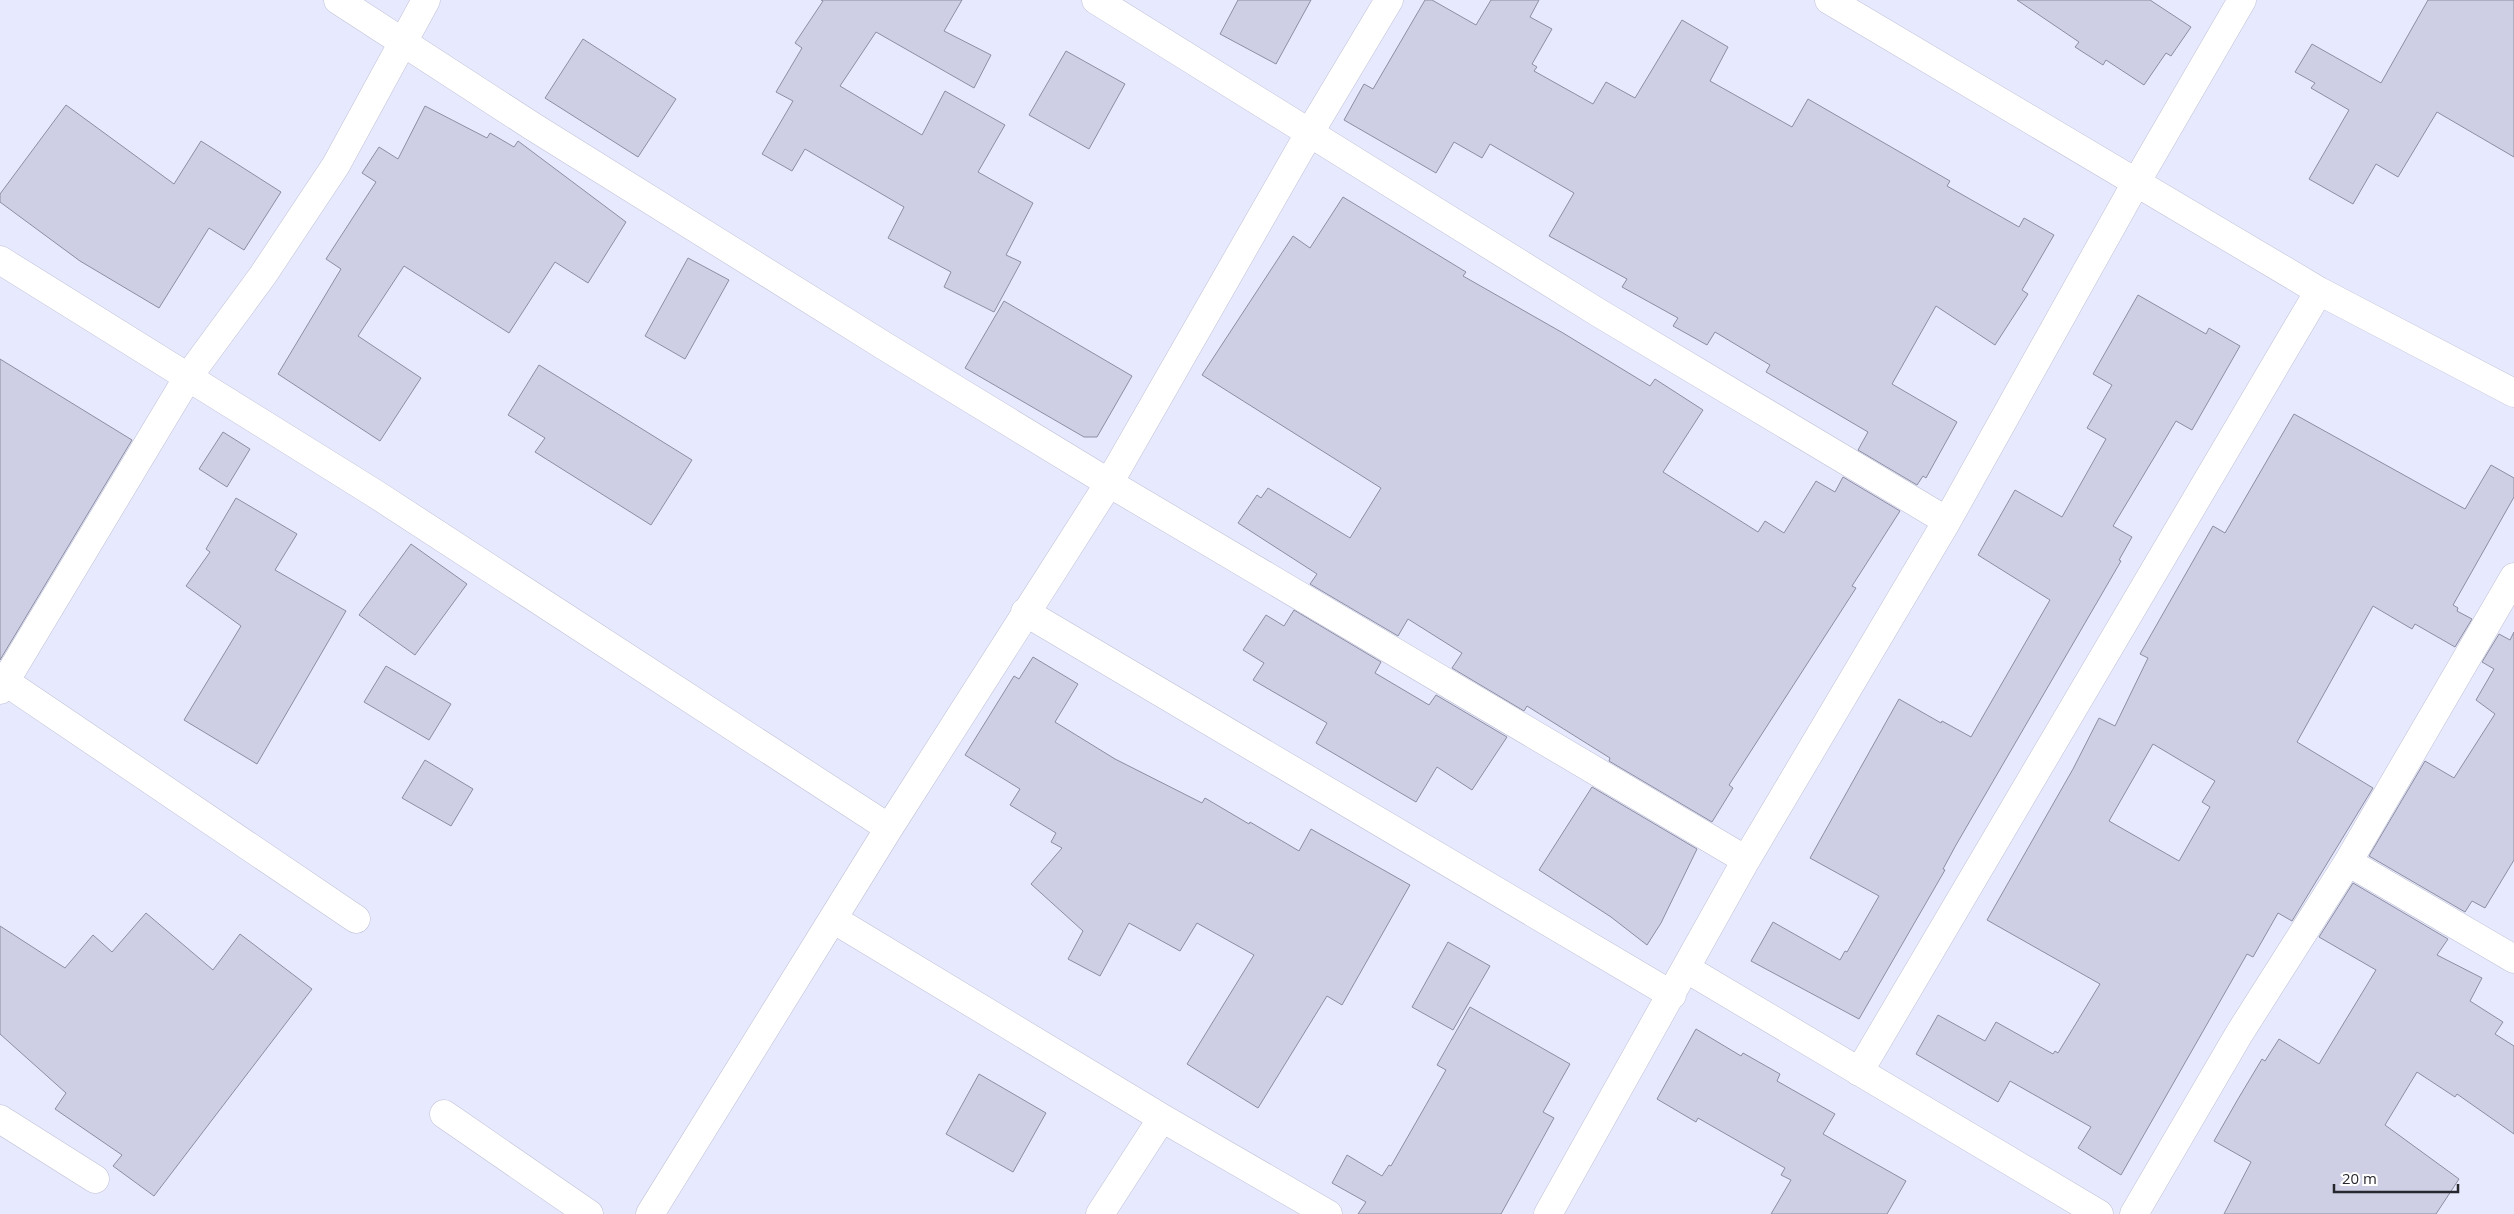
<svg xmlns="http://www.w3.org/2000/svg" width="2514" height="1214" viewBox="0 0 2514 1214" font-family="'Open Sans',sans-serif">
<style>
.building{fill:#cecfe4;stroke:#8d8ea1;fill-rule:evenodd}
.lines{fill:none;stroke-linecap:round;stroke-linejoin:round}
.minor-casing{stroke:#bfc0d5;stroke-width:29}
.minor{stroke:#fff;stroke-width:28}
</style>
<rect width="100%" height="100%" fill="#e7e9fe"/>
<path class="building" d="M 821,0 L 962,0 L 944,31 L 991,55 L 974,88 L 876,32 L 840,86 L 922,135 L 945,91 L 1005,125 L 978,172 L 1033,203 L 1006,255 L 1021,262 L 994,312 L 944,287 L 951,272 L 888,238 L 904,207 L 805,149 L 792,171 L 762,154 L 793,101 L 776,92 L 802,48 L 795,43 L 823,1 Z
M 1238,0 L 1311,0 L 1276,64 L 1220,34 Z
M 1425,0 L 1432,0 L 1476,25 L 1491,0 L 1539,0 L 1530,17 L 1552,29 L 1532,64 L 1537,67 L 1534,71 L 1593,104 L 1606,82 L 1635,98 L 1682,20 L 1728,47 L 1710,81 L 1792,127 L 1808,99 L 1950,181 L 1947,186 L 2019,227 L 2024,218 L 2054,235 L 2022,290 L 2028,294 L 1995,345 L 1936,306 L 1892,384 L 1957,422 L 1926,478 L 1923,476 L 1917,485 L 1858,450 L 1868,432 L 1766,372 L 1770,365 L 1715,332 L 1707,345 L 1673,326 L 1678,318 L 1622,287 L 1627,279 L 1549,236 L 1574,193 L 1490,144 L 1482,158 L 1454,142 L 1436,173 L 1344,120 L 1364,84 L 1373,89 Z
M 2017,0 L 2150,0 L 2191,27 L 2171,56 L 2166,53 L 2144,85 L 2106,60 L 2103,65 L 2075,47 L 2079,42 Z
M 2428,0 L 2514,0 L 2514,157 L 2437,112 L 2398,177 L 2376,164 L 2353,204 L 2309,179 L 2349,110 L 2311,88 L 2315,83 L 2295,72 L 2312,44 L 2381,83 Z
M 583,39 L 676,99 L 638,157 L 545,98 Z
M 1066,51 L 1125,84 L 1089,149 L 1029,115 Z
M 66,105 L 174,184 L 201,141 L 281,192 L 244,250 L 209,228 L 159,308 L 80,261 L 0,202 L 0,194 Z
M 425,106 L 487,138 L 490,133 L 514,147 L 518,141 L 626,222 L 588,283 L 555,262 L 509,333 L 404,266 L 358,336 L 421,378 L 380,441 L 278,374 L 341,269 L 326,259 L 376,182 L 362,173 L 379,147 L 398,159 Z
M 1343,197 L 1466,272 L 1463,276 L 1563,333 L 1650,386 L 1655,379 L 1703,410 L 1663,472 L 1758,532 L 1765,521 L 1784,533 L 1816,481 L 1835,492 L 1843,477 L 1900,511 L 1852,586 L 1856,588 L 1729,785 L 1733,788 L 1712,822 L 1609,761 L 1610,758 L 1527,706 L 1524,711 L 1452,668 L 1462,653 L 1408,619 L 1398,636 L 1310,584 L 1317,574 L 1238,523 L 1257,495 L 1261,498 L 1268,488 L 1350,538 L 1381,488 L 1202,375 L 1293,236 L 1310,248 Z
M 688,258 L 729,280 L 685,359 L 645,336 Z
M 2138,295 L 2206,334 L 2209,328 L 2240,346 L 2192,430 L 2176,421 L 2113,526 L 2132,537 L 2119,560 L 2121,561 L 1956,845 L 1943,869 L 1945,870 L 1859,1019 L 1751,961 L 1773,922 L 1840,960 L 1845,951 L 1847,952 L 1879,896 L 1810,858 L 1899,699 L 1941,723 L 1942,721 L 1971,737 L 2050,600 L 1978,555 L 2015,490 L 2062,517 L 2106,439 L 2087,428 L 2112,385 L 2093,374 Z
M 1004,301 L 1132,376 L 1097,437 L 1084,437 L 965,368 Z
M 0,359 L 132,440 L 0,660 Z
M 539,365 L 692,460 L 651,525 L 535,452 L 545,438 L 508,415 Z
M 2294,414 L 2465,509 L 2491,465 L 2514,478 L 2514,497 L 2453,605 L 2458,608 L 2457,611 L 2472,619 L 2455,647 L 2415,624 L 2412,629 L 2373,606 L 2297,742 L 2373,788 L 2292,921 L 2278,913 L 2253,957 L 2247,954 L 2121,1175 L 2078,1148 L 2091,1127 L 2010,1081 L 1998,1102 L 1916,1054 L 1938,1015 L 1985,1041 L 1996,1022 L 2053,1054 L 2055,1051 L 2058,1053 L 2100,984 L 1987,920 L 2073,769 L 2099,718 L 2115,726 L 2148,658 L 2140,654 L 2213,526 L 2225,533 ZM 2153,744 L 2215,781 L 2202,802 L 2210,807 L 2179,861 L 2109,821 Z
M 223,432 L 250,449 L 227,487 L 199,469 Z
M 236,498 L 297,534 L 275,570 L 346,611 L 257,764 L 184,720 L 241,626 L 186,586 L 210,552 L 206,549 Z
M 411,544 L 467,584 L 415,655 L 359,615 Z
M 1294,610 L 1381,662 L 1375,673 L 1429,705 L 1436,695 L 1507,737 L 1472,790 L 1437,767 L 1416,802 L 1316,743 L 1327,723 L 1253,680 L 1264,663 L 1243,650 L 1266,615 L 1284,626 Z
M 2514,632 L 2514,860 L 2485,908 L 2472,901 L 2465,912 L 2369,856 L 2425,761 L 2454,778 L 2495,714 L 2476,700 L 2494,669 L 2482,662 L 2499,634 L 2510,640 Z
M 1033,657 L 1078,684 L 1055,722 L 1115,759 L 1202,803 L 1205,798 L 1249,824 L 1250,822 L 1299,851 L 1311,829 L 1410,885 L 1342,1005 L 1327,996 L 1258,1108 L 1187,1064 L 1254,955 L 1197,923 L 1180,951 L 1129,923 L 1100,976 L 1068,959 L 1083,931 L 1031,884 L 1062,848 L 1051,842 L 1056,833 L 1010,805 L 1020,789 L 965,755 L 1014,676 L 1019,679 Z
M 386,666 L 451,704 L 429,740 L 364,702 Z
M 425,760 L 473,789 L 451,826 L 402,798 Z
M 1592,787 L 1697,849 L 1661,923 L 1647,945 L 1611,917 L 1539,870 Z
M 2353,883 L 2448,939 L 2437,955 L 2482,978 L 2470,1001 L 2503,1022 L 2495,1034 L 2514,1046 L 2514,1134 L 2457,1094 L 2455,1097 L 2417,1072 L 2385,1125 L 2459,1179 L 2436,1214 L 2224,1214 L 2251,1162 L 2214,1141 L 2238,1099 L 2262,1059 L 2265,1061 L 2279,1039 L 2319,1064 L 2376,970 L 2319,937 Z
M 146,913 L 213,970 L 240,934 L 312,989 L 154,1196 L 113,1166 L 122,1155 L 55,1109 L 66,1093 L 0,1034 L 0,926 L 65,968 L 93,935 L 112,952 Z
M 1448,942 L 1490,966 L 1453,1030 L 1412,1007 Z
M 1470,1007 L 1570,1064 L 1543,1112 L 1554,1118 L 1501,1214 L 1358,1214 L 1366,1202 L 1332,1183 L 1347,1155 L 1382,1176 L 1389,1165 L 1391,1166 L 1446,1070 L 1437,1065 Z
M 1696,1029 L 1741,1056 L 1743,1053 L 1780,1074 L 1777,1081 L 1835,1114 L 1823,1134 L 1906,1181 L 1887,1214 L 1771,1214 L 1791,1180 L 1781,1175 L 1785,1168 L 1698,1118 L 1696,1122 L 1657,1099 Z
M 979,1074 L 1046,1113 L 1013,1172 L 946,1134 Z"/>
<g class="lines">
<g class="minor-casing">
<path id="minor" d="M 338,0 L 532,126 L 886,347 L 1109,483 L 1746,860
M 1096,0 L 1599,313 L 1947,521
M 1829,0 L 2319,291 L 2514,393
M 0,260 L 374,493 L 889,828
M 1025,612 L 1672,995
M 0,678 L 356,919
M 0,690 L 188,377 L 263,275 L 336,165 L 426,0
M 2348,862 L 2514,959
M 833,919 L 1162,1118 L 1328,1214
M 1687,969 L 2099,1214
M 1859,1072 L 2319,291
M 444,1114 L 589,1214
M 0,1119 L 95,1179
M 650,1214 L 889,828 L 1109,483 L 1310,132 L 1389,0
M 1100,1214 L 1162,1118
M 1548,1214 L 1746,860 L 1947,521 L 2137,181 L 2242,0
M 2134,1214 L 2239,1034 L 2348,862 L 2514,577"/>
</g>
<use href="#minor" class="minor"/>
</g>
<path d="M2334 1184v8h124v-8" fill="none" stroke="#27272f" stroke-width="2.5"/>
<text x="2342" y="1184" font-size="15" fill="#27272f" stroke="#ffffff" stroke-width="4" paint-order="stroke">20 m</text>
</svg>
